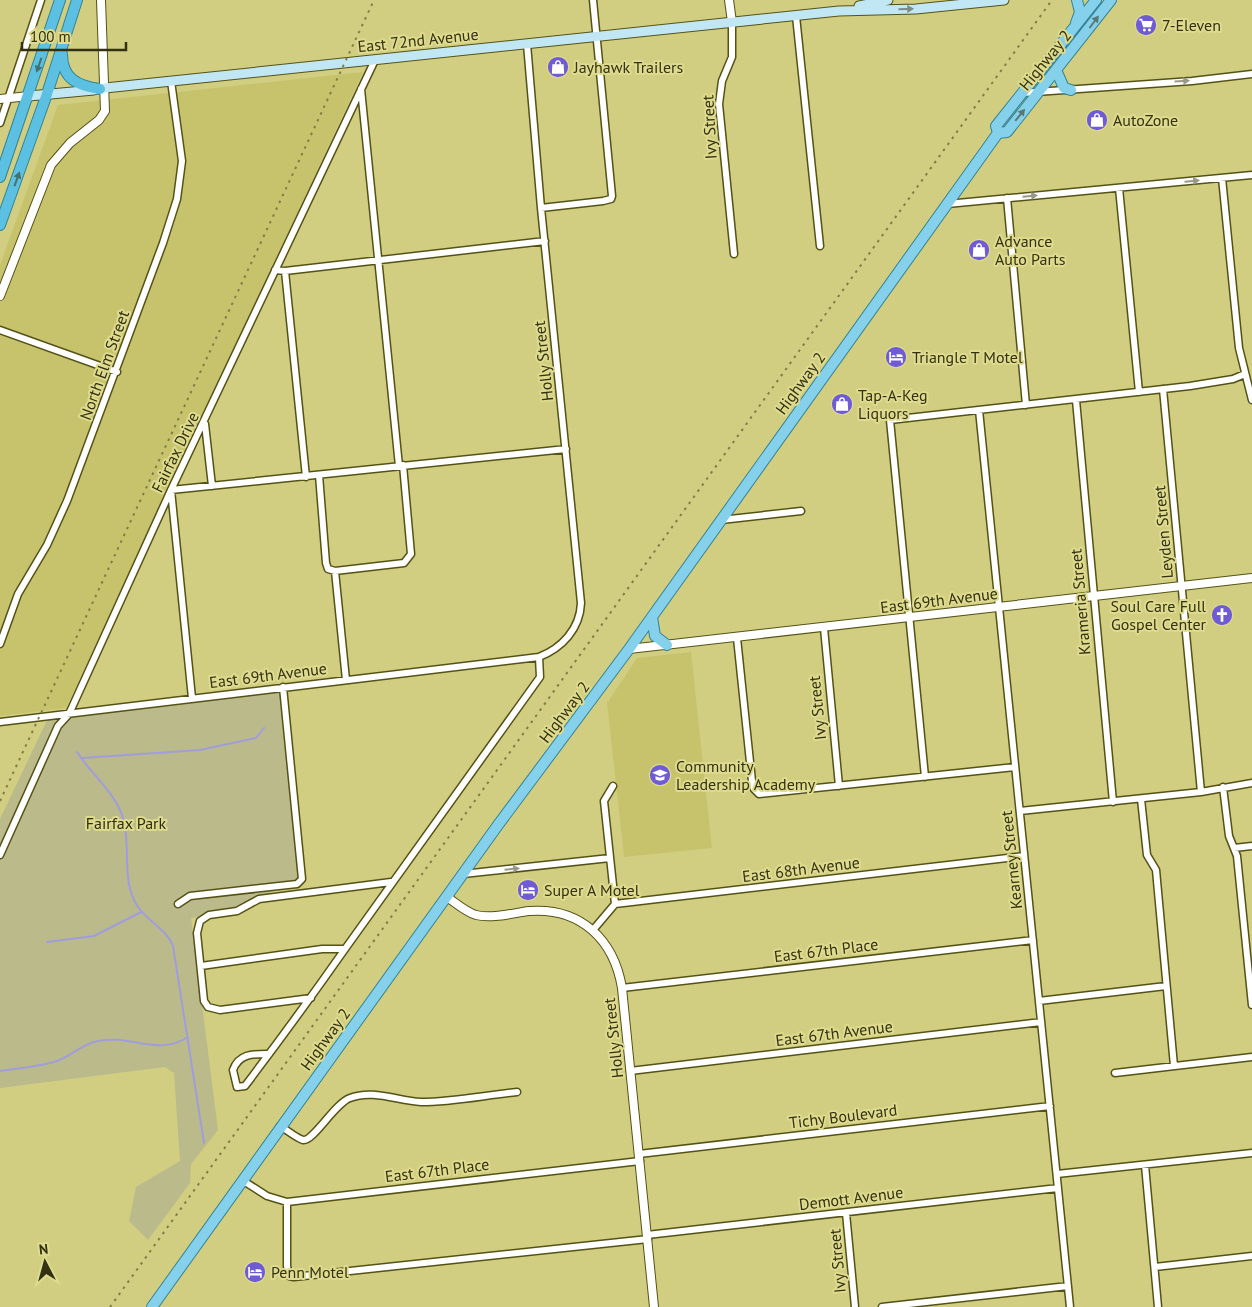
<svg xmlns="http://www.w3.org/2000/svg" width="1252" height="1307" viewBox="0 0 1252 1307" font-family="'PT Sans',sans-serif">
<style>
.built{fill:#c7c36d}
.green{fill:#bbba8b}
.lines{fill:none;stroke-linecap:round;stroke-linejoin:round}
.stream{stroke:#a19ddd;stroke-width:2}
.minor-casing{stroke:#555216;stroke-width:9}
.tertiary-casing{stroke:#555216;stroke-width:10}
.secondary-casing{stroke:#555216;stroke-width:11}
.primary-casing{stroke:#348495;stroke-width:12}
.trunk-casing{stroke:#348495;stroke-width:12}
.minor{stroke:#fff;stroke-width:6}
.tertiary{stroke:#fff;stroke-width:8}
.secondary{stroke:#c2e7f4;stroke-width:9}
.primary{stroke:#85d0ea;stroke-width:10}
.trunk{stroke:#5cc0e3;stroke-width:10}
.rail{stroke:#807e48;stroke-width:2;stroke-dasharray:2.5 5;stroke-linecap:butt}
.oneway{fill:#7a8c82}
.oneway2{fill:#587973}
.oneway3{fill:#45716f}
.oneway4{fill:#999888}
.labels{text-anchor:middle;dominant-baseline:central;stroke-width:4;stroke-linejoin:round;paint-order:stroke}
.poi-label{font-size:16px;fill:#333111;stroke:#dedb8e;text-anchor:start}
.street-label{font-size:16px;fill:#333111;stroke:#dedb8e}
.park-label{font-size:16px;fill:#2e2d0c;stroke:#dedb8e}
</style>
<rect width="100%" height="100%" fill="#d1ce81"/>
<path class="built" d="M 363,72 L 66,708 L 0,716 L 0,265 L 58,105 Z
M 691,652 L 712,848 L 624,857 L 607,703 L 637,658 Z"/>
<path class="green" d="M 283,687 L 303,875 L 237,911 L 191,918 L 218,1130 L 191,1164 L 190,1183 L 148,1240 L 129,1221 L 136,1187 L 180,1161 L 174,1073 L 165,1067 L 0,1088 L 0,819 L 49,716 Z"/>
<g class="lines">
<path class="stream" d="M 77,752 C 91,774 115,792 123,818 C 131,845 122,874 134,900 C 143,920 165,926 173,946 L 204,1143
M 82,758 L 200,750 L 256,738 L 264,728
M 47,942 L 94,936 L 141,912
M 0,1071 C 19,1068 39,1067 57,1061 C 71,1056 82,1044 98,1041 C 131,1034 157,1057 188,1037"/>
<g class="minor-casing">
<path id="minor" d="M 796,16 L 820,246
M 732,22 L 732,57 L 722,81 L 719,104 L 734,254
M 361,89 L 399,466
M 1022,93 L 1192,81 L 1252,74
M 0,123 L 41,0
M 1222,178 L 1239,348 L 1252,400
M 1119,188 L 1139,392
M 1007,198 L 1026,405
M 947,204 L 1252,175
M 541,208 L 603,201 L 611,199 L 612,196 L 593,0
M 275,270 L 285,271 L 545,241
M 285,271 L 306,477
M 0,330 L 117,372
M 1163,389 L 1201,792
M 1076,400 L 1113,802
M 979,410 L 1070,1307
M 205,424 L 212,486
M 319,475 L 326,563 L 328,569 L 335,571 L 404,563 L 411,554 L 403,465
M 721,520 L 801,511
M 335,571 L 346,680
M 824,628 L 839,786
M 737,638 L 752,781 L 754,789 L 759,794 L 1015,767
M 0,644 L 18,594 L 47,545 L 67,501 L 163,243 L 177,199 L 182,161 L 171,81
M 192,698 L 171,490 L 566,449
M 0,722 L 539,657 C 562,648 580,629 581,603 L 541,208 L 527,44
M 925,777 L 890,420 L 1190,386 L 1233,379 L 1245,374
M 613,786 L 604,801 L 615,904
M 1223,787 L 1229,836 L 1237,856 L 1252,1005
M 1141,799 L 1147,855 L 1156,870 L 1174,1066
M 1020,811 L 1201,792 L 1252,783
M 1234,848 L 1252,846
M 0,855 L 58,726 L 69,714 L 171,490 L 375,60
M 463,874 L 610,858
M 178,904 L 190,896 L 297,884 L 302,879 L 283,687
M 593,930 L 615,904 L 1024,856
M 201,966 L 322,949 L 345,949 L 540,677 L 539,657
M 622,988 L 1033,940
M 311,998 L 220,1010 L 208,1007 L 204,1001 L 197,933 L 200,921 L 209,915 L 237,911 L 259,899 L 391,882
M 1039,1001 L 1166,986
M 269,1054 C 254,1054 239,1053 233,1070 L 237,1087 L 245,1086 C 279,1041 312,996 345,949
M 630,1071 L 1041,1022
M 1115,1073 L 1252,1057
M 280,1126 C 287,1130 296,1138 303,1140 C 313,1142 335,1103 350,1098 C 373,1089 398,1101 421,1102 C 453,1102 486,1095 517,1092
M 639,1154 L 1050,1106
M 1145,1165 L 1158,1307
M 1057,1174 L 1252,1153
M 242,1180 L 267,1196 L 287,1202 L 640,1161
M 287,1202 L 287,1266 L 289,1276 L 294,1277 L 648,1239
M 846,1213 L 855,1307
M 647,1235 L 1058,1188
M 1155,1267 L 1252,1256
M 882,1307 L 1068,1286"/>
</g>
<g class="tertiary-casing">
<path id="tertiary" d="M 729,0 L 732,22
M 0,99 L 29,96
M 0,296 L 51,165 L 70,143 L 99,120 L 105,111 L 101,0
M 629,649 L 1252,578
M 447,897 C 456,903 466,912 476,915 C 492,919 513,913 529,911 C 581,907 614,940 622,988 L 654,1307"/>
</g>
<g class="secondary-casing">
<path id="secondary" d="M 859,6 L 888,0
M 105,88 L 839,11 L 916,9 L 1004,0
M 29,96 L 94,90"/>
</g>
<g class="primary-casing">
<path id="primary" d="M 1076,23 L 1080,12 L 1077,0
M 1056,70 L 1064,88 L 1071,90
M 998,133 L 1007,132 L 1111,0
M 652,617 L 655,636 L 667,645
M 152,1307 L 498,825 L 629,649 L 998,133 L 996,126 L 1096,0"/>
</g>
<g class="trunk-casing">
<path id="trunk" d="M 62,54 C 62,78 77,86 100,89
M 0,177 L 60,0
M 0,225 L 47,94 L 77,0"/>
</g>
<use href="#minor" class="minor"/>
<use href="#tertiary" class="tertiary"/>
<use href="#secondary" class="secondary"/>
<use href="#primary" class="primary"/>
<use href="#trunk" class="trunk"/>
<path class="rail" d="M 0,801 L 374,0
M 110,1307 L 1052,0"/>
</g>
<defs><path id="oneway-solid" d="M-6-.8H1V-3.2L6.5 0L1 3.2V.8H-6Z" transform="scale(1.25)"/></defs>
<use class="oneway" href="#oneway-solid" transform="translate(906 9) rotate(-1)"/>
<g class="oneway2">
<use href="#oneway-solid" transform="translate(1094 22) rotate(-53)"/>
<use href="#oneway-solid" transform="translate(1020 115) rotate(-51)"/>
</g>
<g class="oneway3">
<use href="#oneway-solid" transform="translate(39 65) rotate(109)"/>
<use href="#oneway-solid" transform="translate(17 179) rotate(-70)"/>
</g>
<g class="oneway4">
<use href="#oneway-solid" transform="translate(1182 81) rotate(-4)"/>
<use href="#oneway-solid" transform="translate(1192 181) rotate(-5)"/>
<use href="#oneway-solid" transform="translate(1030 196) rotate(-5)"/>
<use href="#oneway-solid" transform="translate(512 869) rotate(-6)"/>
</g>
<defs>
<g id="supermarket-disc" transform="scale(1.125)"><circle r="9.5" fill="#6f5bd5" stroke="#dedb8e"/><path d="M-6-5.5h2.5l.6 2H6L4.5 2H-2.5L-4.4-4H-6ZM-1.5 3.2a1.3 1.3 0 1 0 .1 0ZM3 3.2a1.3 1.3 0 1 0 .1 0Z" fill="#fff"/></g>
<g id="shop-disc" transform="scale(1.125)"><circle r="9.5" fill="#6f5bd5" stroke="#dedb8e"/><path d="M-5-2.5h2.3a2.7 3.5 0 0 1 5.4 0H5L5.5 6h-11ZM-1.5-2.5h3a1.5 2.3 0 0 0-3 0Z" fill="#fff"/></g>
<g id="hotel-disc" transform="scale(1.125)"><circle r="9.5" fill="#6f5bd5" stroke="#dedb8e"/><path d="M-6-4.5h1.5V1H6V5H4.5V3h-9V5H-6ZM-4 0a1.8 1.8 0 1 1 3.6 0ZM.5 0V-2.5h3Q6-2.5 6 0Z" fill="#fff"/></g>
<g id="church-disc" transform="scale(1.125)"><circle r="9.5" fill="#6f5bd5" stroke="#dedb8e"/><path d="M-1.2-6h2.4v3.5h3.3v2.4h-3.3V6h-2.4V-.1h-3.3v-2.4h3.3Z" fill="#fff"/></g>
<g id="school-disc" transform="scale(1.125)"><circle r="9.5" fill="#6f5bd5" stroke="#dedb8e"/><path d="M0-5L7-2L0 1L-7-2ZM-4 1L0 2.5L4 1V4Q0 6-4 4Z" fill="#fff"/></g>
</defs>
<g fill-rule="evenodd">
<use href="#supermarket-disc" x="1146" y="25"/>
<use href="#shop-disc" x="558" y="67"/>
<use href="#shop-disc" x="1097" y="120"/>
<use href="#shop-disc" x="979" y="250"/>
<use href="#hotel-disc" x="896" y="357"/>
<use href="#shop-disc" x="842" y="404"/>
<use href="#church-disc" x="1222" y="615"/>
<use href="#school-disc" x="660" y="775"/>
<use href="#hotel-disc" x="528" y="890"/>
<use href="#hotel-disc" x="255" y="1272"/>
</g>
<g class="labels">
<g class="poi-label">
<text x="1162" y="25">7-Eleven</text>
<text x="574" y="67">Jayhawk Trailers</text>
<text x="1113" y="120">AutoZone</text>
<text x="995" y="241">Advance<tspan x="995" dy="18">Auto Parts</tspan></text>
<text x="912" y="357">Triangle T Motel</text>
<text x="858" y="395">Tap-A-Keg<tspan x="858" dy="18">Liquors</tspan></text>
<text x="1206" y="606" text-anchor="end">Soul Care Full<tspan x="1206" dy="18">Gospel Center</tspan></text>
<text x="676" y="766">Community<tspan x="676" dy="18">Leadership Academy</tspan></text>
<text x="544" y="890">Super A Motel</text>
<text x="271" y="1272">Penn Motel</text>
</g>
<g class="street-label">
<text transform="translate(418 40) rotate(-6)">East 72nd Avenue</text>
<text transform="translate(1045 60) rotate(-51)">Highway 2</text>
<text transform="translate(709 127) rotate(-93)">Ivy Street</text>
<text transform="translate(543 361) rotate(-96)">Holly Street</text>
<text transform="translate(104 365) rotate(-70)">North Elm Street</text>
<text transform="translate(800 383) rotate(-54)">Highway 2</text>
<text transform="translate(175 452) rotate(-64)">Fairfax Drive</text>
<text transform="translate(1163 532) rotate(-95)">Leyden Street</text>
<text transform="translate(939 600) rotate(-7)">East 69th Avenue</text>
<text transform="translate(1080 602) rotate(-95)">Krameria Street</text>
<text transform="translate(268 675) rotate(-7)">East 69th Avenue</text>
<text transform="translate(817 708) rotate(-96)">Ivy Street</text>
<text transform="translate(564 712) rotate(-53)">Highway 2</text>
<text transform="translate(1011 860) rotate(-96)">Kearney Street</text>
<text transform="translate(801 869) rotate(-7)">East 68th Avenue</text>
<text transform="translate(826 950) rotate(-7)">East 67th Place</text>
<text transform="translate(834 1033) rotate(-7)">East 67th Avenue</text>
<text transform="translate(613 1038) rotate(-96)">Holly Street</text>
<text transform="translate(325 1039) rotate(-54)">Highway 2</text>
<text transform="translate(843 1116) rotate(-7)">Tichy Boulevard</text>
<text transform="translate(437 1170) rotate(-7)">East 67th Place</text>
<text transform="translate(851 1198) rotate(-7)">Demott Avenue</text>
<text transform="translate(837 1261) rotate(-95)">Ivy Street</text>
</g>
<g class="park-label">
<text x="126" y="823">Fairfax Park</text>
</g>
</g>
<g transform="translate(45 1262) rotate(354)" stroke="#dedb8e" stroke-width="4" paint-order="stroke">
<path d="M0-4L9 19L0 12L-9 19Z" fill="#333111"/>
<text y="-8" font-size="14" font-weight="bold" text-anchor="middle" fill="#333111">N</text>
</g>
<path d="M22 42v8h104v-8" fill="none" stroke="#333111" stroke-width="2.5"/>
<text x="30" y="42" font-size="15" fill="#333111" stroke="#dedb8e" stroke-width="4" paint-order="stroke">100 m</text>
</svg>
